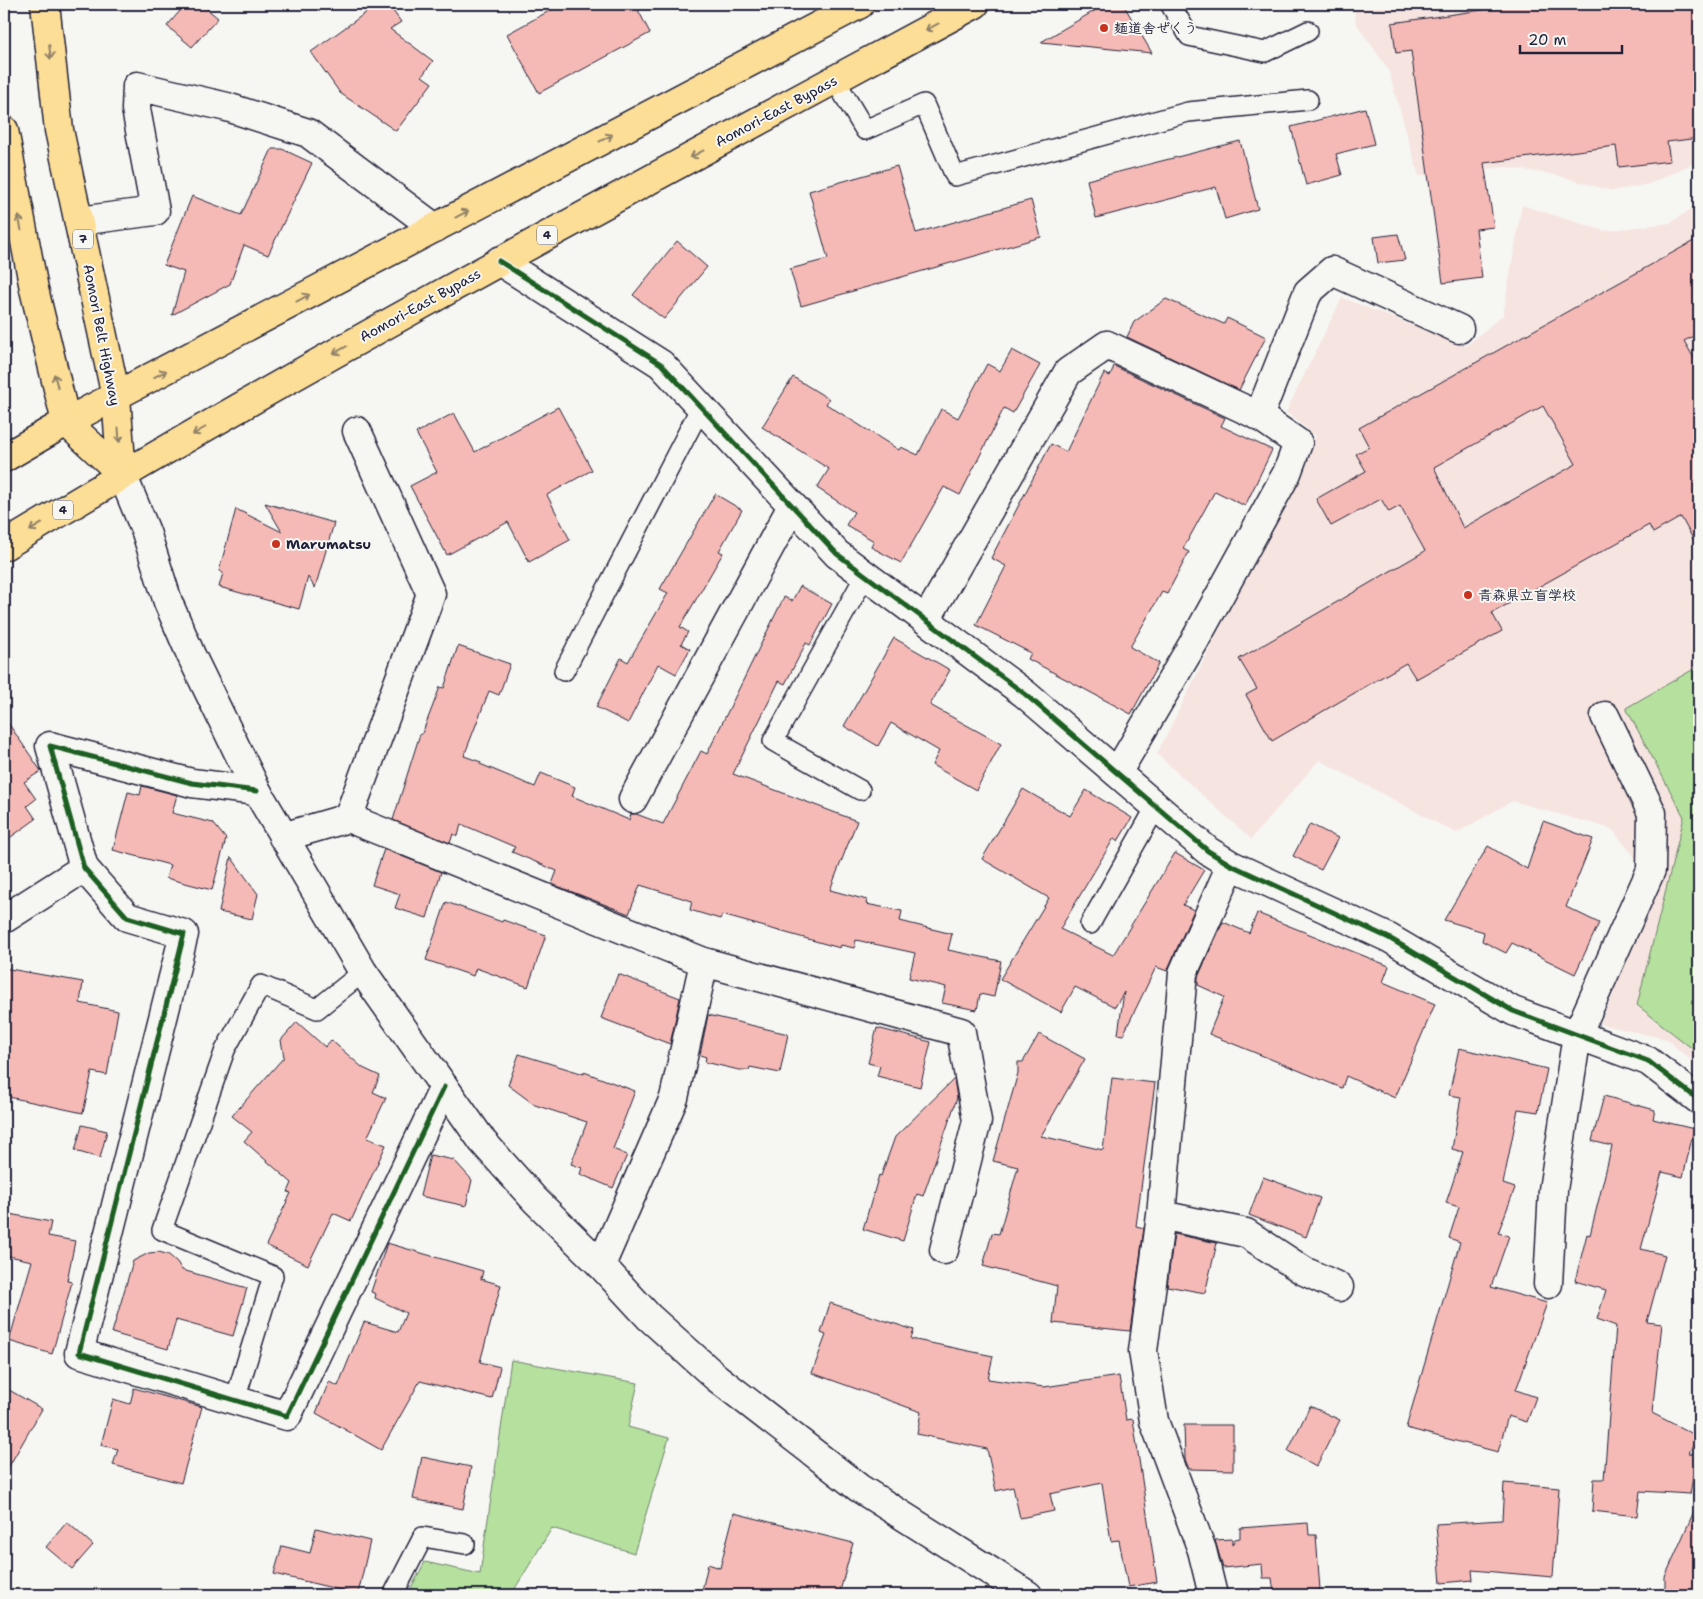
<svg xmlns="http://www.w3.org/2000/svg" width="1703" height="1599" viewBox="0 0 1703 1599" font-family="'Shantell Sans','Klee One',sans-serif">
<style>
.built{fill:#f6e4e0}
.green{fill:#b5e09d;stroke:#6c816c}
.building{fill:#f6bab6;stroke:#22223b;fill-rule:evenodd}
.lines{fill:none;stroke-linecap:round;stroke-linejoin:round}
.lane-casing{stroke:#22223b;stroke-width:22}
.street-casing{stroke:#22223b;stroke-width:31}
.secondary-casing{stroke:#22223b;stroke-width:31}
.highway-casing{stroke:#22223b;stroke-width:31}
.lane{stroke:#f6f6f2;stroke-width:19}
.street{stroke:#f6f6f2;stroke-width:28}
.secondary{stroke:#f6f6f2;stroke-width:28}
.highway{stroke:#fcde96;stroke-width:28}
.cycleway-casing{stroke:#f6f6f2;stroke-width:8}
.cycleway{stroke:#1b5e20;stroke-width:5}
.oneway{stroke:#8f8068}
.poi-dot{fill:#c8321e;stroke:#f6f6f2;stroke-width:2}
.labels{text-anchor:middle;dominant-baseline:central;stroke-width:4;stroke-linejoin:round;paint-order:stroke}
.shield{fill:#f6f6f2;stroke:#626272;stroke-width:1}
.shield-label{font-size:12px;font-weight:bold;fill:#22223b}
.poi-label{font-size:14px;font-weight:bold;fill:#22223b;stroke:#f6f6f2;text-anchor:start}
.street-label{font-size:14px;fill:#22223b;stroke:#f6f6f2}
</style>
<rect width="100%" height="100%" fill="#f6f6f2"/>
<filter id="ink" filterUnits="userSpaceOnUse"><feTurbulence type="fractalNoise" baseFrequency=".02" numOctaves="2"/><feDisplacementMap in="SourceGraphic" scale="10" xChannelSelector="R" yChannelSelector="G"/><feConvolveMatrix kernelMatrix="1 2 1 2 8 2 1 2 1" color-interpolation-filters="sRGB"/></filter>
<g filter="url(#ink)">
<path class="built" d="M 1353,4 L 1699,4 L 1699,163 L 1687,166 L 1649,184 L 1612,191 L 1556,175 L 1505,167 L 1419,176 L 1388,69 L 1356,23 Z
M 1699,204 L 1699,1067 L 1666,1039 L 1600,1024 L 1658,886 L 1612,829 L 1512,801 L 1456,833 L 1319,760 L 1251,839 L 1157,754 L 1316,436 L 1286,412 L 1342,298 L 1466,346 L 1503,315 L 1522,205 L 1604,231 L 1670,223 Z"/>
<path class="green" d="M 1699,666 L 1699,1054 L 1637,1005 L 1684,817 L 1626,708 Z
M 511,1360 L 638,1383 L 628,1427 L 669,1438 L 634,1553 L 552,1528 L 511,1595 L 407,1595 L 425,1562 L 480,1574 Z"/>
<path class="building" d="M 186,4 L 201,4 L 218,18 L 192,47 L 167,26 Z
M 378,4 L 388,4 L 401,22 L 390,29 L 433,61 L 422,76 L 432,83 L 396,131 L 340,93 L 311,52 Z
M 562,4 L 635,4 L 650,33 L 539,93 L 507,34 Z
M 1106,4 L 1123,4 L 1152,53 L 1041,42 Z
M 1502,4 L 1699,4 L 1699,138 L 1667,142 L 1670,161 L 1619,167 L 1616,146 L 1484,163 L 1494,227 L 1476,229 L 1482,278 L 1443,283 L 1411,51 L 1396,53 L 1392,23 L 1503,7 Z
M 1365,108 L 1374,144 L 1336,154 L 1342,175 L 1306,185 L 1291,127 Z
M 1240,141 L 1258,209 L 1225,219 L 1216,187 L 1096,218 L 1087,180 Z
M 272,149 L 282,149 L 312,163 L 268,255 L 244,245 L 230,284 L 172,315 L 184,272 L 164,265 L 192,196 L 241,215 Z
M 897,166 L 916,233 L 1031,200 L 1041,237 L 801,306 L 790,269 L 828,259 L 809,191 Z
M 1398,234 L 1405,260 L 1378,263 L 1374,237 Z
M 1699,238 L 1699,333 L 1684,341 L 1699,367 L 1699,550 L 1681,517 L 1653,533 L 1649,525 L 1492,613 L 1502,631 L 1416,679 L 1406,663 L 1272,741 L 1246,695 L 1257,689 L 1239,659 L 1425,551 L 1400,506 L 1389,512 L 1381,499 L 1331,526 L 1316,499 L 1366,471 L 1356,454 L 1369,447 L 1359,428 ZM 1543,406 L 1576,464 L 1463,528 L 1434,467 Z
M 677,241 L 707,267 L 664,319 L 633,295 Z
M 1166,299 L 1224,324 L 1227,318 L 1266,337 L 1239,390 L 1127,337 L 1134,322 Z
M 1012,350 L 1040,365 L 1013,413 L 1004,408 L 960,495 L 944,487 L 901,563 L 871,547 L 874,541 L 846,525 L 854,512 L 817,488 L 829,469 L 762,427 L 793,377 L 829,399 L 826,404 L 899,450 L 901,447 L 918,455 L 941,409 L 958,418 L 987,364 L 1000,371 Z
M 1114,366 L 1225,418 L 1221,426 L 1272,450 L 1245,506 L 1215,491 L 1183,549 L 1189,552 L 1167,594 L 1162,592 L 1130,647 L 1159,663 L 1131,714 L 1028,659 L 1031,653 L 976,625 L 1006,566 L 991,558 L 1051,444 L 1066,452 L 1104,373 L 1110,376 Z
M 558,407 L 592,470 L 547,495 L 570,540 L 529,562 L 508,522 L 447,555 L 410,486 L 437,472 L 416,433 L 454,413 L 475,452 Z
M 715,494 L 742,510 L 719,551 L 723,553 L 680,627 L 688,632 L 681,644 L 690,649 L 676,674 L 658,664 L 628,723 L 596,707 L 621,658 L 628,662 L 668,593 L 660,589 Z
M 265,503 L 334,523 L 315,588 L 308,577 L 299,609 L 219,587 L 223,573 L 219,571 L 236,509 L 282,532 Z
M 800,586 L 832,604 L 810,645 L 806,643 L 785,684 L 779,681 L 733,774 L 857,821 L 830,890 L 867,900 L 866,904 L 902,911 L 900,921 L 952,934 L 948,950 L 1001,961 L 994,997 L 980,994 L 977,1010 L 942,1003 L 946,987 L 909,978 L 915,953 L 856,940 L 854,948 L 841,945 L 840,948 L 722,915 L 720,919 L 690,910 L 692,901 L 640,885 L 629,914 L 552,884 L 557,871 L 512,852 L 515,847 L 461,824 L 458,836 L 453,834 L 450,843 L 393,820 L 420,734 L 422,734 L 440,687 L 444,688 L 458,646 L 510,664 L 499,695 L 489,691 L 464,756 L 481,762 L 480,764 L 535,787 L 541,773 L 575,787 L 572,796 L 629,820 L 631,814 L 636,814 L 663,824 L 701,751 L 707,754 L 784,597 L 792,601 Z
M 894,638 L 950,670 L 930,705 L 1001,744 L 976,790 L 932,765 L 939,751 L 891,723 L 878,746 L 844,726 Z
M 4,717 L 41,771 L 24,782 L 36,799 L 27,806 L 36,819 L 4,842 Z
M 142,786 L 177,795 L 172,813 L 213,823 L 226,839 L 212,890 L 166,878 L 170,865 L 113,850 L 128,792 L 140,795 Z
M 1023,789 L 1070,816 L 1086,790 L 1132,818 L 1118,841 L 1114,838 L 1060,929 L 1113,955 L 1175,853 L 1204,870 L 1183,905 L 1194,910 L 1167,971 L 1156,967 L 1123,1035 L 1118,1034 L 1124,992 L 1115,1007 L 1075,987 L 1061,1012 L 1000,979 L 1049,898 L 982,859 Z
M 1543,821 L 1593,839 L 1566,907 L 1599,923 L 1575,974 L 1512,943 L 1506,953 L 1482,941 L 1484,932 L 1444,920 L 1488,846 L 1527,869 Z
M 1310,824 L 1338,838 L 1321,870 L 1293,856 Z
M 384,849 L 441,872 L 427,918 L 395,908 L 400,894 L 372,885 Z
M 231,857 L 258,894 L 252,919 L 219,912 Z
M 446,902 L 502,922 L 503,920 L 546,935 L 528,987 L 476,968 L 473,976 L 426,960 Z
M 1257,913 L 1389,966 L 1383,982 L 1435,1004 L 1395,1098 L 1346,1076 L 1342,1088 L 1209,1034 L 1224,997 L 1198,985 L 1198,977 L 1223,922 L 1249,933 Z
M 4,968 L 83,982 L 80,1003 L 118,1011 L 107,1075 L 92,1072 L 83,1113 L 4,1096 Z
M 618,974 L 680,998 L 670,1044 L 601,1018 Z
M 708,1015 L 788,1034 L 780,1073 L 750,1067 L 749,1070 L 739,1070 L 705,1062 L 706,1057 L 700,1055 Z
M 297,1022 L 325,1047 L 331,1040 L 363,1068 L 380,1076 L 373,1092 L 386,1098 L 367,1138 L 386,1145 L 351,1221 L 333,1213 L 308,1265 L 266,1245 L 291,1193 L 288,1192 L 292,1183 L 244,1141 L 252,1132 L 232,1116 L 284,1057 L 281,1040 Z
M 877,1028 L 931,1042 L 920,1087 L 877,1076 L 880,1066 L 868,1063 Z
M 1039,1034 L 1085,1059 L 1041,1136 L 1103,1150 L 1112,1078 L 1155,1083 L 1136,1226 L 1144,1228 L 1130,1331 L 1053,1323 L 1057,1286 L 983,1266 L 992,1233 L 999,1234 L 1018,1167 L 993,1161 L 1018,1073 L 1018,1062 L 1023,1062 Z
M 1459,1048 L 1547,1069 L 1538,1112 L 1518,1109 L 1503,1184 L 1515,1188 L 1498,1233 L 1509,1236 L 1491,1287 L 1547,1303 L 1516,1390 L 1536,1397 L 1527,1422 L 1508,1416 L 1498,1452 L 1406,1428 L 1460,1242 L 1449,1238 L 1459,1207 L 1446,1203 L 1463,1152 L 1452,1149 L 1461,1097 L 1449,1095 Z
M 519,1054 L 584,1074 L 584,1072 L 635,1091 L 613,1149 L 627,1155 L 613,1188 L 580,1174 L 582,1168 L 571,1164 L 587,1122 L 535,1105 L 508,1085 Z
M 954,1079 L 957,1098 L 923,1196 L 917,1194 L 903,1241 L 863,1229 L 879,1175 L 881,1176 L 895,1137 Z
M 1604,1096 L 1655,1110 L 1653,1119 L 1694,1129 L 1683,1177 L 1662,1172 L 1641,1249 L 1665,1255 L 1647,1322 L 1662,1324 L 1652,1413 L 1697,1436 L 1689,1453 L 1697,1454 L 1690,1494 L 1640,1491 L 1637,1516 L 1592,1511 L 1594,1479 L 1604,1479 L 1616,1326 L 1597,1319 L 1606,1290 L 1575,1281 L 1587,1234 L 1590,1235 L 1612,1146 L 1592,1141 Z
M 82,1125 L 107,1131 L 100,1158 L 75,1151 Z
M 430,1155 L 454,1160 L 472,1180 L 466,1206 L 420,1196 Z
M 1263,1177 L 1320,1198 L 1306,1237 L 1249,1215 Z
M 4,1213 L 51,1222 L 48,1236 L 75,1241 L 67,1281 L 72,1282 L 52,1354 L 9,1341 L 32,1261 L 4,1255 Z
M 1174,1234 L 1217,1243 L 1205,1293 L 1167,1286 Z
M 387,1243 L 483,1271 L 481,1279 L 501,1285 L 480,1362 L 500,1367 L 492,1399 L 420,1381 L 381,1450 L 316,1413 L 329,1382 L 338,1386 L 364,1322 L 398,1332 L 406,1313 L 375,1298 L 376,1294 L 371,1292 Z
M 159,1252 L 169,1255 L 177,1262 L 182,1270 L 247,1288 L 233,1336 L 176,1320 L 168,1349 L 112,1333 L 133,1261 L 149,1253 Z
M 830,1303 L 914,1330 L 911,1339 L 993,1356 L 988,1379 L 1044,1387 L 1119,1376 L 1126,1420 L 1133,1419 L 1157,1582 L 1128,1587 L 1119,1540 L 1111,1541 L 1102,1483 L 1050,1494 L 1054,1511 L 1020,1518 L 1013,1487 L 996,1491 L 987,1449 L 917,1434 L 921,1412 L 812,1373 L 826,1335 L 821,1333 Z
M 4,1387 L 42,1409 L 4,1475 Z
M 134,1388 L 202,1407 L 181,1483 L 113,1465 L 118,1449 L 101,1445 L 113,1399 L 130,1404 Z
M 1310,1406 L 1340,1420 L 1316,1467 L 1288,1451 Z
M 1184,1425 L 1233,1425 L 1233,1470 L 1189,1469 L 1185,1459 Z
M 422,1457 L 471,1467 L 463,1509 L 413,1499 Z
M 1504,1483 L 1559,1488 L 1553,1577 L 1472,1570 L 1473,1580 L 1441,1583 L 1436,1524 L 1502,1520 Z
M 1699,1500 L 1699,1595 L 1682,1595 L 1665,1588 L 1665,1577 Z
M 734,1513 L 853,1543 L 839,1595 L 701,1595 L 708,1564 L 720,1568 Z
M 67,1522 L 93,1545 L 72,1569 L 46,1547 Z
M 1308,1523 L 1309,1535 L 1316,1535 L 1320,1590 L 1274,1594 L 1272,1578 L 1263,1578 L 1262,1564 L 1223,1568 L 1215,1540 L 1232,1539 L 1232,1545 L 1235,1539 L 1240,1538 L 1240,1528 Z
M 316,1528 L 370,1541 L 358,1594 L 274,1574 L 282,1546 L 310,1553 Z"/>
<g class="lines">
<g class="lane-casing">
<path id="lane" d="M 1170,4 L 1189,36 L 1265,52 L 1308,31
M 835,80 L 865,130 L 924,104 L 955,176 L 1188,112 L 1308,100
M 564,671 L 701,407
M 860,790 L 773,741 L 865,576
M 1090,924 L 1156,807
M 235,1400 L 273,1276 L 162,1230 L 225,1050 L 261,985 L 317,1009 L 363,972
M 393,1595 L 423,1537 L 465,1544"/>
</g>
<g class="street-casing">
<path id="street" d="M 79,221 L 155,211 L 136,109 L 137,86 L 227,107 L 308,133 L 435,228
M 499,261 L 661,364 L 837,554 L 1025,694 L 1208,851 L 1231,865 L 1389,938 L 1513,1011 L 1648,1061 L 1699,1100
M 1259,416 L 1308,292 L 1332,271 L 1459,329
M 926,620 L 1068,372 L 1107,345 L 1259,416 L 1298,443 L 1287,473 L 1194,642 L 1117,773
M 257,791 L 192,783 L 50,746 L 84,868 L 127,917 L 184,934 L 79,1353 L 287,1416 L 444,1087
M 633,799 L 792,506
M 348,818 L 431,594 L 357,431
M 283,837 L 348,818 L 704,962 L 961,1032 L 977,1121 L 944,1250
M 4,919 L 84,868
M 1161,1215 L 1246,1233 L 1304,1271 L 1339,1287
M 601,1265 L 674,1098 L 704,962
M 1548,1284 L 1553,1190 L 1577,1035 L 1651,870 L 1652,813 L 1605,716
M 1213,1595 L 1202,1550 L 1154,1421 L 1143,1351 L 1161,1215 L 1183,973 L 1231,865"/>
</g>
<g class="secondary-casing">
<path id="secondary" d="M 122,474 L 146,532 L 168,602 L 191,655 L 257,791 L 363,972 L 483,1142 L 535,1200 L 601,1265 L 649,1317 L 717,1378 L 859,1488 L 1028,1595"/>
</g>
<g class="highway-casing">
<path id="highway" d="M 45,4 L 59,130 L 116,397 L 122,474
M 4,130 L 34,289 L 66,422 L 122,474
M 4,458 L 66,422 L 860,4
M 4,546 C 321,354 649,180 975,4"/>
</g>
<use href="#lane" class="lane"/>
<use href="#street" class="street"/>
<use href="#secondary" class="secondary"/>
<use href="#highway" class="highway"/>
<g class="cycleway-casing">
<path id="cycleway" d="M 499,261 L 661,364 L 837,554 L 1025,694 L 1208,851 L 1231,865 L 1389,938 L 1513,1011 L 1648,1061 L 1699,1100
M 257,791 L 192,783 L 50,746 L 84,868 L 127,917 L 184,934 L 79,1353 L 287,1416 L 444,1087"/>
</g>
<use href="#cycleway" class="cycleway"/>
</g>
<defs><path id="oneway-shaft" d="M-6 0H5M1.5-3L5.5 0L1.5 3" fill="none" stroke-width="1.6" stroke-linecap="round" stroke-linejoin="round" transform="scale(1.25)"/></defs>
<g class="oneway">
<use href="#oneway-shaft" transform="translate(932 27) rotate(152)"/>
<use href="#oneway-shaft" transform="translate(50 52) rotate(83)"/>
<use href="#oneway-shaft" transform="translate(606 138) rotate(-28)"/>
<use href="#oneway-shaft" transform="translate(697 154) rotate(152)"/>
<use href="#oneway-shaft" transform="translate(462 214) rotate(-28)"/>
<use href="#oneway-shaft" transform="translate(20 223) rotate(-101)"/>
<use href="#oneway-shaft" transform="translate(303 298) rotate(-28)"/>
<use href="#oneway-shaft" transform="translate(340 350) rotate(151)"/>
<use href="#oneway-shaft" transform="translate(160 374) rotate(-28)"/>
<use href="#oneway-shaft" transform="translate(56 381) rotate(-104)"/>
<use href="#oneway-shaft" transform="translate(199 431) rotate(150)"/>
<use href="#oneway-shaft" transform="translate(119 435) rotate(86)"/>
<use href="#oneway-shaft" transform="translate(36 527) rotate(149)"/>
</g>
</g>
<g class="poi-dot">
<circle cx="1104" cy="28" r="5"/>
<circle cx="276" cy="544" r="5"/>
<circle cx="1468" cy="595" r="5"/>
</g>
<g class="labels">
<g class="shield">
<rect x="537" y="225.5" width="20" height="19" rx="4"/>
<rect x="73" y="229.5" width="20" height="19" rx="4"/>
<rect x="53" y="500.5" width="20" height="19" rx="4"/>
</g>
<g class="shield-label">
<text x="547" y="235">4</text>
<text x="83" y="239">7</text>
<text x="63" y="510">4</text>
</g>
<g class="poi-label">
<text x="1114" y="28">麺道舎ぜくう</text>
<text x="286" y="544">Marumatsu</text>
<text x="1478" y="595">青森県立盲学校</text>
</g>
<g class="street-label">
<text transform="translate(776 111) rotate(-28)">Aomori-East Bypass</text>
<text transform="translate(420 305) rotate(-29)">Aomori-East Bypass</text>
<text transform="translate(102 335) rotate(79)">Aomori Belt Highway</text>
</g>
</g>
<rect width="1703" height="1599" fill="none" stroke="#f6f6f2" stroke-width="20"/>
<rect x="10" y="10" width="1683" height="1579" fill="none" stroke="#22223b" stroke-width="2" filter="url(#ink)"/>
<path d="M1520 45v8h102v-8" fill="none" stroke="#22223b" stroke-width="2.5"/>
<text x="1528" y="45" font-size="15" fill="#22223b" stroke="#f6f6f2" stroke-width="4" paint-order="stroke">20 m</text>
</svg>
